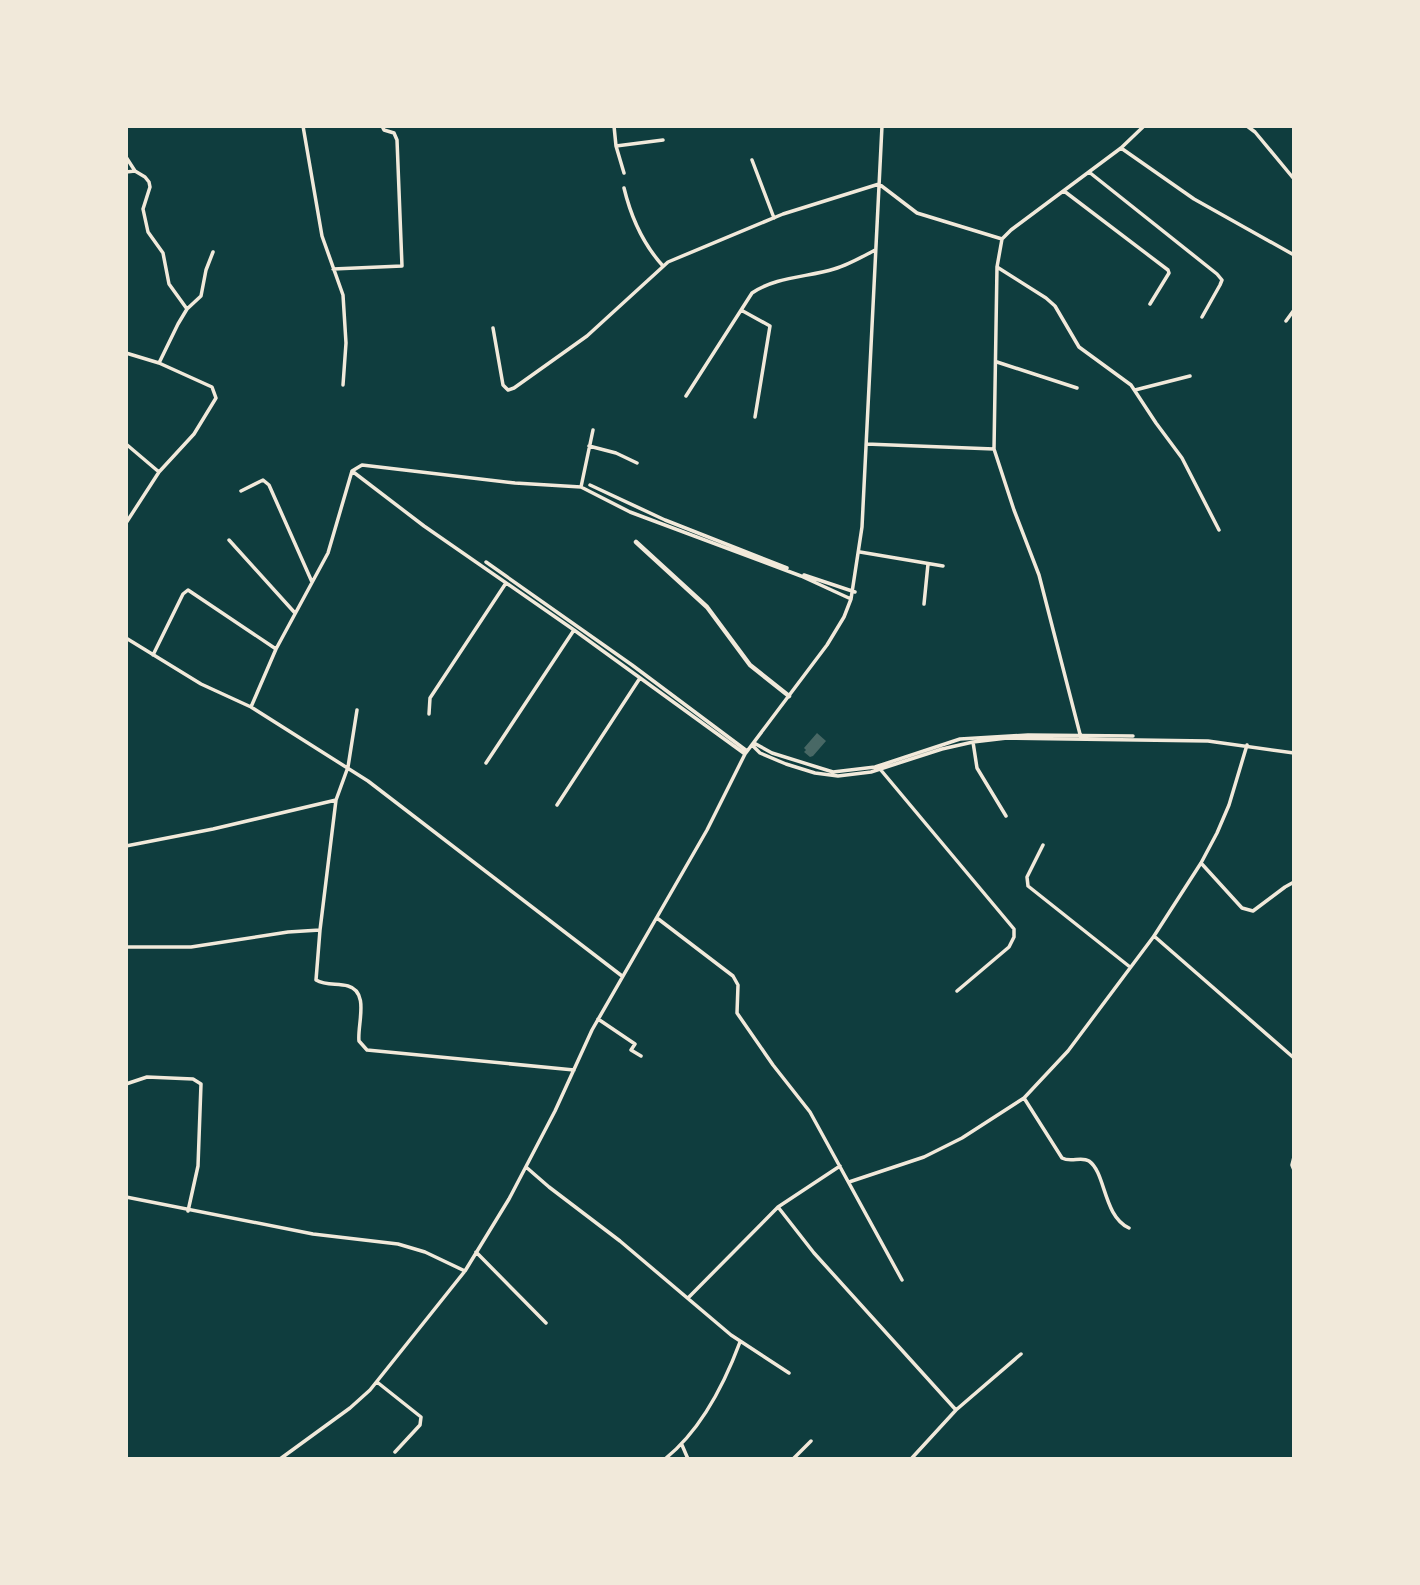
<svg xmlns="http://www.w3.org/2000/svg" width="1420" height="1585" viewBox="0 0 1420 1585" font-family="Inter,sans-serif">
<style>
.building{fill:#486865}
.lines{fill:none;stroke-linecap:round;stroke-linejoin:round}
.minor{stroke:#f1e9da;stroke-width:3.5}
.tertiary{stroke:#f1e9da;stroke-width:4.5}
</style>
<rect width="100%" height="100%" fill="#0f3d3e"/>
<path class="building" d="M 817,733 L 826,741 L 813,756 L 810,757 L 804,752 L 806,750 L 804,748 Z"/>
<g class="lines">
<path class="minor" d="M 303,126 L 322,236 L 343,295 L 346,343 L 343,385
M 614,126 L 616,146 L 663,140
M 1247,126 L 1255,132 L 1294,179
M 616,146 L 624,173
M 1121,148 L 1194,199 L 1294,255
M 126,157 L 135,171 L 145,177 L 149,182 L 150,187 L 143,209 L 148,232 L 163,253 L 169,284 L 187,309
M 752,160 L 774,218
M 126,172 L 135,171
M 1089,172 L 1217,274 L 1222,280 L 1220,285 L 1202,317
M 624,188 C 631,217 642,243 663,266
M 1064,191 L 1168,270 L 1169,273 L 1150,304
M 997,267 L 1046,298 L 1055,306 L 1079,347 L 1131,385 L 1156,423 L 1182,458 L 1219,530
M 333,269 L 402,266 L 397,140 L 394,133 L 384,130 L 382,126
M 741,310 L 770,326 L 755,417
M 1286,321 L 1294,310
M 493,328 L 503,385 L 508,390 L 514,388 L 587,336 L 668,262 L 783,214 L 879,184 L 917,213 L 1002,239
M 126,353 L 159,363 L 212,387 L 216,398 L 194,434 L 159,472 L 126,523
M 997,362 L 1077,388
M 159,363 L 178,324 L 187,309 L 201,296 L 206,270 L 213,252
M 1135,390 L 1190,376
M 686,396 L 752,293 C 775,277 808,277 834,269 C 848,265 862,257 875,250
M 126,444 L 159,472
M 866,444 L 994,449
M 589,446 L 616,453 L 637,463
M 352,471 L 424,526 L 574,630 L 745,754
M 590,485 L 665,520 L 787,568
M 581,487 L 593,430
M 241,491 L 263,480 L 269,485 L 312,582
M 229,540 L 295,613
M 860,552 L 943,566
M 486,562 L 632,665 L 747,751
M 804,575 L 855,592
M 924,604 L 928,564
M 126,638 L 201,684 L 251,707 L 368,781 L 622,976
M 153,655 L 183,594 L 188,590 L 276,649
M 251,707 L 276,649 L 328,553 L 352,471 L 362,465 L 515,483 L 581,487 L 630,512 L 801,576 L 851,599
M 357,710 L 348,767 L 336,800 L 320,930 L 316,980 C 326,986 337,983 348,986 C 370,992 357,1025 359,1041 L 367,1050 L 574,1070
M 429,714 L 430,698 L 506,583
M 1081,738 L 1039,575 L 1014,510 L 994,449 L 997,267 L 1002,239 L 1011,230 L 1121,148 L 1144,126
M 973,742 L 977,768 L 1006,816
M 754,743 L 772,753 L 833,772 L 875,767 L 960,739 L 1028,735 L 1133,736
M 753,746 L 760,753 L 786,764 L 815,773 L 838,776 L 871,772 L 942,749 L 973,742 L 1007,738 L 1208,741 L 1294,753
M 486,763 L 574,630
M 880,769 L 1014,929 L 1014,937 L 1009,947 L 957,991
M 557,805 L 640,678
M 1043,845 L 1027,877 L 1028,886 L 1130,967
M 126,846 L 213,829 L 336,800
M 1201,863 L 1242,908 L 1253,911 L 1285,887 L 1294,882
M 657,918 L 733,976 L 738,985 L 737,1013 L 773,1065 L 810,1112 L 902,1280
M 1154,936 L 1294,1058
M 126,947 L 191,947 L 288,932 L 320,930
M 598,1019 L 635,1044 L 631,1050 L 641,1056
M 126,1084 L 147,1077 L 193,1079 L 201,1084 L 198,1166 L 188,1211
M 1024,1098 L 1062,1158 C 1071,1163 1081,1156 1089,1161 C 1106,1173 1103,1216 1129,1228
M 1294,1157 L 1292,1165 L 1294,1170
M 526,1167 L 549,1187 L 620,1241 L 731,1335 L 789,1373
M 849,1182 L 924,1157 L 962,1138 L 1024,1098 L 1068,1051 L 1154,936 L 1201,863 L 1217,833 L 1229,805 L 1247,745
M 126,1197 L 313,1234 L 398,1244 L 425,1252 L 465,1271
M 778,1207 L 814,1253 L 956,1410
M 476,1252 L 546,1323
M 688,1298 L 778,1207 L 840,1166
M 377,1382 L 421,1417 L 420,1425 L 395,1452
M 682,1445 L 688,1459
M 280,1459 L 350,1408 L 370,1390 L 465,1271 L 509,1199 L 555,1111 L 592,1030 L 707,830 L 745,754 L 827,645 L 844,617 L 851,599 L 862,527 L 882,126
M 665,1459 C 701,1430 724,1385 740,1342
M 793,1459 L 811,1441
M 911,1459 L 956,1410 L 1021,1354"/>
<path class="tertiary" d="M 636,542 L 707,607 L 750,665 L 789,696"/>
</g>
<rect width="1420" height="1585" fill="none" stroke="#f1e9da" stroke-width="256"/>
</svg>
